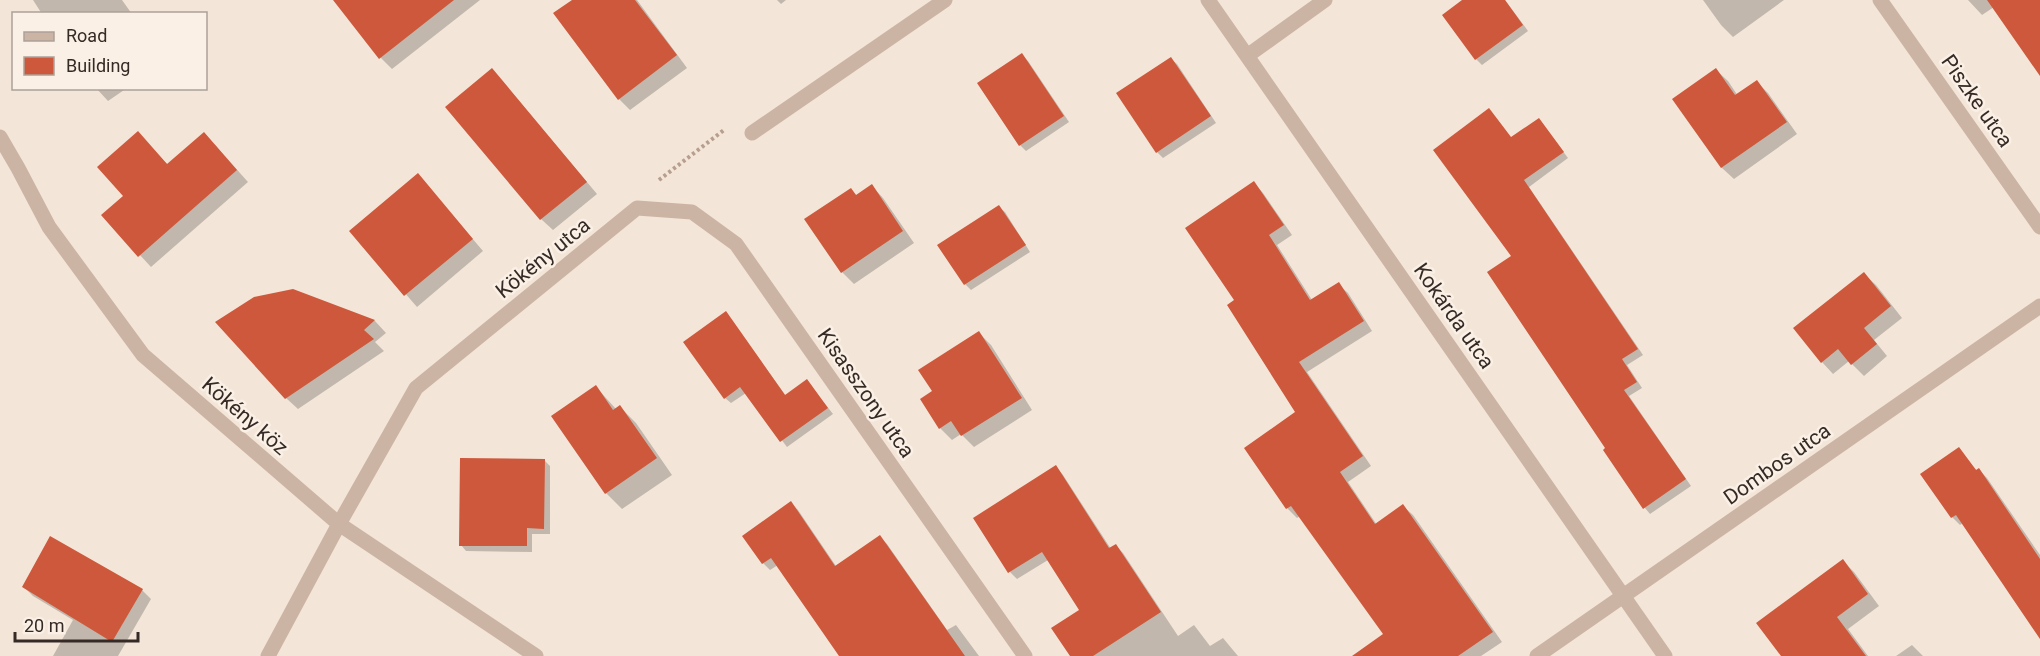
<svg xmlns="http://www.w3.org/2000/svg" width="2040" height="656" viewBox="0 0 2040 656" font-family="Roboto,sans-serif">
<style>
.shadow{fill:#0003}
.building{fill:#ce583b}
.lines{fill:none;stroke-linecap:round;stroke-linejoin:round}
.path{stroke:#b79e8e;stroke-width:4;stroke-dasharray:3 3;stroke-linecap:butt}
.minor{stroke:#ccb4a4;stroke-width:15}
.labels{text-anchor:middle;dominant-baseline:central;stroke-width:5;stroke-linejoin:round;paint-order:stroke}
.street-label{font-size:21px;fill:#362a26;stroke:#faf0e5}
</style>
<rect width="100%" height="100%" fill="#f3e5d8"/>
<path class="shadow" d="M 33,0 L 122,0 L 132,14 L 42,14 Z
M 335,0 L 480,0 L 392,69 L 381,58 Z
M 574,0 L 637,0 L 687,68 L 630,110 L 619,99 Z
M 777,0 L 786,0 L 781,4 Z
M 1465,0 L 1505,0 L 1528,31 L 1482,65 L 1476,59 Z
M 1703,0 L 1784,0 L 1733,37 L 1721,25 Z
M 1968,0 L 2040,0 L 2040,74 L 1994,7 L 1982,15 Z
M 1022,55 L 1028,61 L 1069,122 L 1026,151 L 1020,145 Z
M 1171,59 L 1177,64 L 1216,123 L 1163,158 L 1157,152 Z
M 1716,70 L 1728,81 L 1738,96 L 1757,82 L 1768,93 L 1797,134 L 1734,179 L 1722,168 L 1674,100 Z
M 503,82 L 597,194 L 553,230 L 541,219 Z
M 96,88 L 127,88 L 108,101 Z
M 1489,110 L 1512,139 L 1544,126 L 1568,158 L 1529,187 L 1643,355 L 1627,365 L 1642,388 L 1629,396 L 1691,486 L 1650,514 L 1645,508 L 1607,449 L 1514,256 Z
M 138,133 L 168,165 L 215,145 L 248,182 L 151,267 L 103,215 L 125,196 Z
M 418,175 L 483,251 L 417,307 L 351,231 Z
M 1254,183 L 1263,193 L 1292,235 L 1277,245 L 1312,300 L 1338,284 L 1348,293 L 1372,331 L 1307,372 L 1371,466 L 1348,482 L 1377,525 L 1403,506 L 1413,515 L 1502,642 L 1481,656 L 1393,656 L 1385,635 L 1300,516 L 1297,518 L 1287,508 L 1246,448 L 1297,413 L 1236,301 Z
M 872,186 L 883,198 L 914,243 L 854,284 L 842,272 L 851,190 L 857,196 Z
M 999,207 L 1005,212 L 1030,252 L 971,290 L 965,284 Z
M 1864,274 L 1876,285 L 1902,318 L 1874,340 L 1887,356 L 1864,376 L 1849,361 L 1833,374 L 1822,362 Z
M 293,290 L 375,321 L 386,333 L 375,342 L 384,351 L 298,409 L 286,398 Z
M 726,313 L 786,396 L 807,381 L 833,414 L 787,447 L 746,393 L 731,403 L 725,398 Z
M 979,333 L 991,345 L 1032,410 L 974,447 L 961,434 L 952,440 L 940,428 Z
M 596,387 L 616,409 L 620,407 L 636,423 L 672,475 L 622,509 L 606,493 L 553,417 Z
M 1959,449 L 1977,471 L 1979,470 L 1987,478 L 2040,555 L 2040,637 L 1963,523 L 1960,525 L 1952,517 Z
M 544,460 L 550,466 L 550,534 L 532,534 L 532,552 L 466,551 L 461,545 Z
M 1056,467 L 1063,475 L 1111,549 L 1116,546 L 1123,553 L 1178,636 L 1194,625 L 1210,646 L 1223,638 L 1238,656 L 1071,656 L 1081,610 L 1048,560 L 1017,579 L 1010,572 Z
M 791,503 L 798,510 L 836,566 L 880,537 L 887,544 L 947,630 L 956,625 L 979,656 L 899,656 L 778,565 L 770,570 L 763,563 Z
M 1843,561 L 1854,572 L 1879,606 L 1848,629 L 1868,656 L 1783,656 Z
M 24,587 L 142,590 L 151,599 L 118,656 L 53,656 L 73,620 L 33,596 Z
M 1912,645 L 1923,656 L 1896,656 Z"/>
<path class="building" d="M 333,0 L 454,0 L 379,59 Z
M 572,0 L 635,0 L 677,55 L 618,100 L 553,13 Z
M 1462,0 L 1505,0 L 1523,25 L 1475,60 L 1442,15 Z
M 1987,0 L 2040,0 L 2040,76 Z
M 1022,53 L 1064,116 L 1019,146 L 977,83 Z
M 1171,57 L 1211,116 L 1156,153 L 1116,93 Z
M 492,68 L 587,182 L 540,220 L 445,107 Z
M 1716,68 L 1735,95 L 1757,80 L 1787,122 L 1721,168 L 1672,99 Z
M 1489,108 L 1511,137 L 1539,118 L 1564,152 L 1524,180 L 1638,349 L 1622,359 L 1637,382 L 1624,390 L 1686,479 L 1643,509 L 1603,450 L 1605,448 L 1487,272 L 1511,256 L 1433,150 Z
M 138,131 L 167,164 L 204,132 L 237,170 L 138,257 L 101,215 L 123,196 L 97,167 Z
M 418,173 L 473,239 L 404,296 L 349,231 Z
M 1254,181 L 1284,225 L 1269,235 L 1310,300 L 1339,282 L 1364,321 L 1299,362 L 1363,456 L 1340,472 L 1375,524 L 1403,504 L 1493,632 L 1458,656 L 1352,656 L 1383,634 L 1291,506 L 1286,509 L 1244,448 L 1295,412 L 1227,305 L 1234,300 L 1185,228 Z
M 872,184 L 903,231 L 841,273 L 804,219 L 851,188 L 856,195 Z
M 999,205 L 1026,245 L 964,285 L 937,245 Z
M 1864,272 L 1891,306 L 1864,328 L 1877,344 L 1851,365 L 1838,349 L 1821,363 L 1793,328 Z
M 293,289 L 375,320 L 364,330 L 374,339 L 285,399 L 215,322 L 254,297 Z
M 726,311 L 785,395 L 807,379 L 828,408 L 780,442 L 740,387 L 724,399 L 683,342 Z
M 979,331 L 1022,398 L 961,436 L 951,421 L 939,429 L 920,399 L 932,391 L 918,370 Z
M 596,385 L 613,410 L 620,405 L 657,458 L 605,494 L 551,416 Z
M 1959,447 L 1976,470 L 1979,468 L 2040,559 L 2040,639 L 1956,515 L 1951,518 L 1920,474 Z
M 460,458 L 545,459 L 544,529 L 527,528 L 527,546 L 459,546 Z
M 1056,465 L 1109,548 L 1116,544 L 1161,612 L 1093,656 L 1070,656 L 1051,628 L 1079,610 L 1042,552 L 1008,573 L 973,518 Z
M 791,501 L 835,566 L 880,535 L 965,656 L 839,656 L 771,558 L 762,564 L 742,536 Z
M 50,536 L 143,589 L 112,642 L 22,587 Z
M 1843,559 L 1868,594 L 1837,617 L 1866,656 L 1781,656 L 1756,623 Z"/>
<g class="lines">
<path class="path" d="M 659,180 L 724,130"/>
<path class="minor" d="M 1208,0 L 1665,656
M 1880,0 L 2040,227
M 1247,56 L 1325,0
M 752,133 L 945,0
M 0,137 L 18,168 L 49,227 L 143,355 L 339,524 L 536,656
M 268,656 L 339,524 L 416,388 L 637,208 L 692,212 L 736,244 L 1025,656
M 1537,656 L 2040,306"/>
</g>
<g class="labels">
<g class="street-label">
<text transform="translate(1977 101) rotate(55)">Piszke utca</text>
<text transform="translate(543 258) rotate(-39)">Kökény utca</text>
<text transform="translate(1454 316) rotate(55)">Kokárda utca</text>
<text transform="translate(866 393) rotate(55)">Kisasszony utca</text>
<text transform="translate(245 416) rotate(41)">Kökény köz</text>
<text transform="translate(1777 464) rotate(-35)">Dombos utca</text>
</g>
</g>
<rect x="12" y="12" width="195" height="78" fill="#faf0e5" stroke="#aca199" stroke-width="1.5"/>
<rect x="24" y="32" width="30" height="9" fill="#ccb4a4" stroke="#aca199" stroke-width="1.5"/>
<text x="66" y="42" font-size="18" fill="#362a26">Road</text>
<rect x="24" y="57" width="30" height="18" fill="#ce583b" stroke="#aca199" stroke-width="1.5"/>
<text x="66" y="72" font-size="18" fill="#362a26">Building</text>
<path d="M15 632v9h123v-9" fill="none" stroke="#362a26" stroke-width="3"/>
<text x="24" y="632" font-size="18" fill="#362a26" stroke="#faf0e5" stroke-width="4.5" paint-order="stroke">20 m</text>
</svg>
